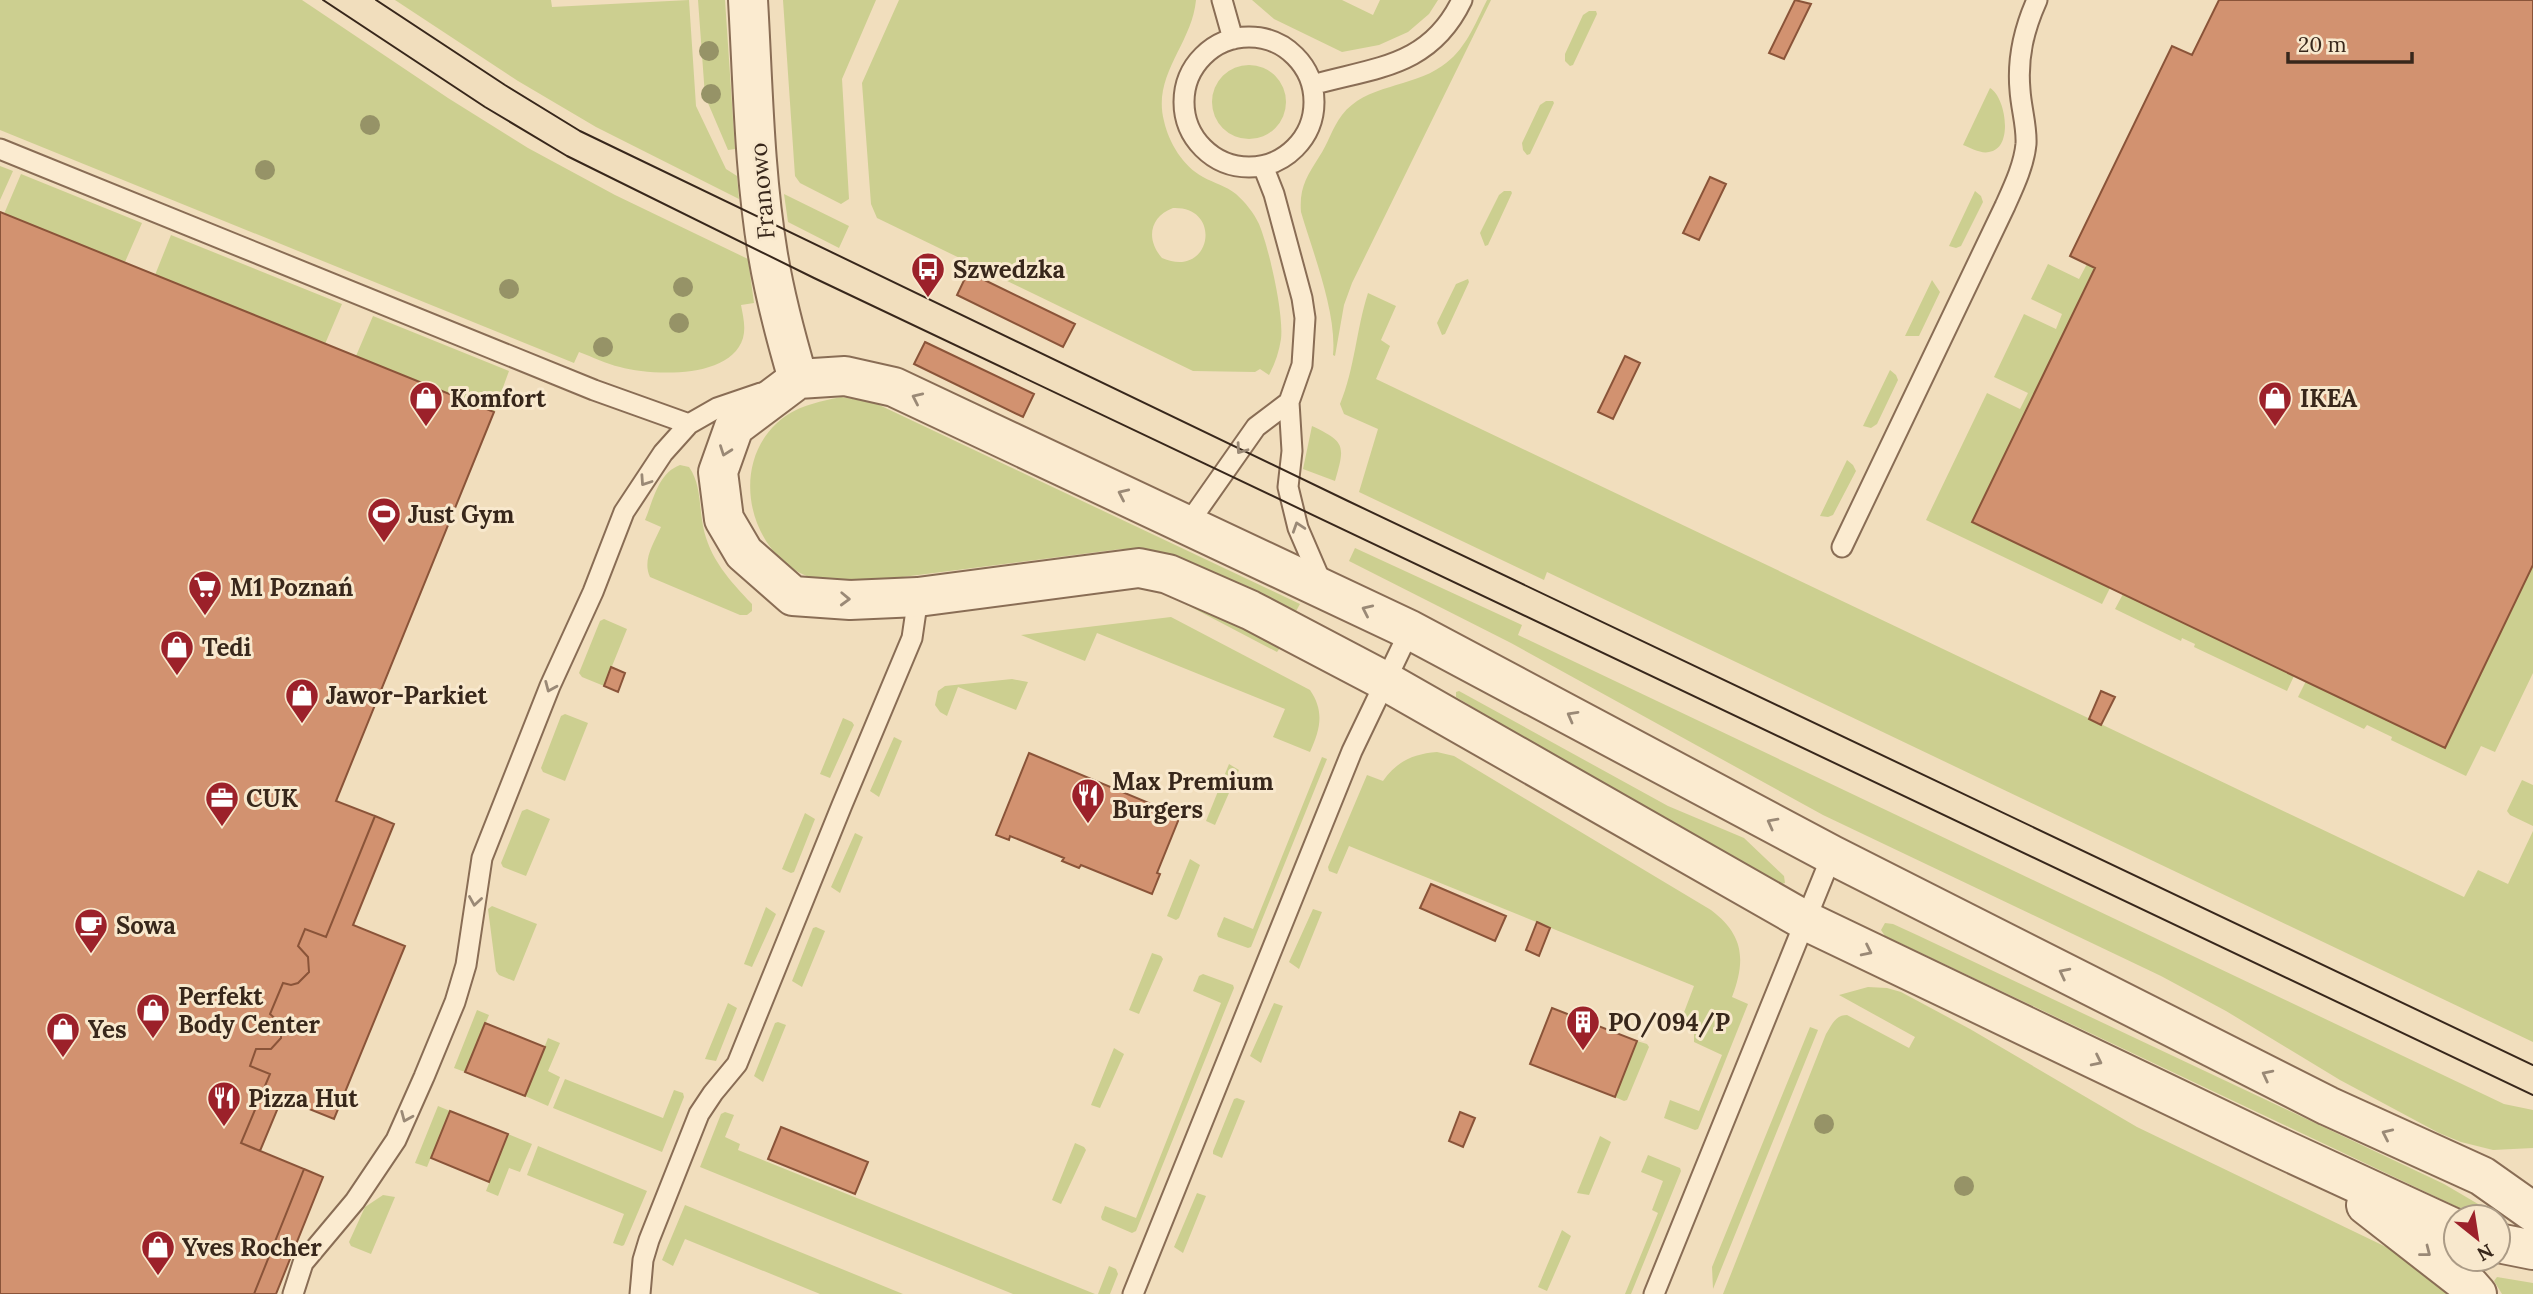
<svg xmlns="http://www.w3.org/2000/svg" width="2533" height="1294" viewBox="0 0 2533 1294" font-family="Lora,serif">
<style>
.green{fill:#cccf90;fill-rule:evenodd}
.building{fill:#d29270;stroke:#8a5439;stroke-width:2}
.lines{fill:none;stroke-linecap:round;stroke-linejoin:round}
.lane-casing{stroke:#896d55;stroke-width:23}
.street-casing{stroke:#896d55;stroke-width:42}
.lane{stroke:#fbebd0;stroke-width:19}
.street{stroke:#fbebd0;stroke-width:38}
.tram{stroke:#38271b;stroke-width:2}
.tree{fill:#969367}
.oneway{stroke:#9a8976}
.labels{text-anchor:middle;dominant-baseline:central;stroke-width:6;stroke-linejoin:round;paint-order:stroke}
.street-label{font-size:24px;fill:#38271b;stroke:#f8e8cd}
.poi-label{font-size:24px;font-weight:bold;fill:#38271b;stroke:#f8e8cd;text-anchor:start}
</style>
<rect width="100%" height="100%" fill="#f1debd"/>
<path class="green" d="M 0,0 L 302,0 L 448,98 L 528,148 L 615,195 L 748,259 L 754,303 L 741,305 C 743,316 746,327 743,338 C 731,379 653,376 620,367 C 606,364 593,357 579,352 L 574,363 L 0,130 Z
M 395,0 L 551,0 L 552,7 L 689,0 L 696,106 L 726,169 L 737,176 L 739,199 L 596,127 L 518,81 Z
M 698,0 L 725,0 L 735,149 L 728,150 L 705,96 Z
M 783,0 L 876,0 L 842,79 L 849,199 L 841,204 L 800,183 L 795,176 Z
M 899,0 L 1196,0 C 1192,44 1152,75 1164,121 C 1169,143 1183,166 1203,177 C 1214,183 1226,186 1236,194 C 1245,202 1254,213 1259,224 C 1269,248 1284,314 1281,339 C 1279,352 1275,364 1269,375 L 1260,369 L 1255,372 L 1193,371 L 877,218 L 871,204 L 862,83 ZM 1173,208 C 1224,206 1211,280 1162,258 C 1146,240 1149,217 1173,208 Z
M 1252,0 L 1342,0 L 1373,15 L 1380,0 L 1438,0 L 1429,14 L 1408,32 L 1379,45 L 1342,52 L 1274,19 Z
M 1487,0 L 1491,0 L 1352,283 L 1344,305 L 1335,356 L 1333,355 C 1337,313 1313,253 1301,212 C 1299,188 1307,176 1319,157 C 1328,144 1332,128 1342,115 C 1366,84 1411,88 1442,66 C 1465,51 1475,24 1487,0 Z
M 1589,11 L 1596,11 L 1597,14 L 1573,65 L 1570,66 L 1565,61 L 1565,54 L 1583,15 Z
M1212 102a37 37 0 1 1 74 0a37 37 0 1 1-74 0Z
M 1990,88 C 2006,97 2014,149 1989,152 C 1981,154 1971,148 1963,145 Z
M 1546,101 L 1553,101 L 1554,103 L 1530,154 L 1527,155 L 1523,150 L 1522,143 L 1540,105 Z
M 0,166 L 13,171 L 0,200 Z
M 21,174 L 142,223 L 125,262 L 4,214 Z
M 1504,191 L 1511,191 L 1512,193 L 1488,245 L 1485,246 L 1480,233 L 1499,195 Z
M 1975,191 L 1981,196 L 1983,202 L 1961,246 L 1956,248 L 1949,246 Z
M 784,194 L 849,226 L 839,248 L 788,222 Z
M 171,235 L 342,304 L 325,344 L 155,275 Z
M 2048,264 L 2079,279 L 2087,264 L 2095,268 L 2064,334 L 2110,588 L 2102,604 L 1926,520 L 1987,393 L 2020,409 L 2028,393 L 1994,377 L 2024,314 L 2056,329 L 2062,314 L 2031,299 Z
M 1468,279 L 1469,282 L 1445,334 L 1442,335 L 1437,323 L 1456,284 Z
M 1932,280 L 1940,292 L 1919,336 L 1905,336 Z
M 1368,293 L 1396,306 L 1381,340 L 1390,346 L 1376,379 L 2464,897 L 2478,870 L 2508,884 L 2533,831 L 2533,1042 L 1547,572 L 1544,580 L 1359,492 L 1378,429 L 1344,414 L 1340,404 C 1355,368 1356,330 1368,293 Z
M 373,316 L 509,371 L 494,412 L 356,356 Z
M 1890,370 L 1896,375 L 1898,380 L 1877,424 L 1871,428 L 1863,426 Z
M 841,397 L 875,403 L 1300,604 L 1295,613 L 1179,559 L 1152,550 L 1121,549 L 879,580 C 858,582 835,585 815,579 C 751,560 727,469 777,423 C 795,406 818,402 841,397 Z
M 1312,426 C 1346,442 1345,446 1335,481 L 1303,469 Z
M 1847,460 L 1853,465 L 1856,471 L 1833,515 L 1828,517 L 1820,516 Z
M 680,465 L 689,467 C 701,484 699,505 703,526 C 709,558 730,581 752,604 L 752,611 L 747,615 L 740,615 L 650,577 C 642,560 654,543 661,527 L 645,520 C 653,501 658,473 680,465 Z
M 1355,548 L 1522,625 L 1518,635 L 2504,1104 L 2533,1110 L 2533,1148 L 2493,1150 L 2461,1142 L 2439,1133 L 2340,1080 L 2226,1011 L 2161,976 L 1823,815 L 1511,643 L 1349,561 Z
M 2533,565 L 2533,673 L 2495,752 L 2481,746 L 2466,776 L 2391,740 L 2392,737 L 2367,725 L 2364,729 L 2298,697 L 2306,681 L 2445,748 Z
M 2123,594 L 2294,676 L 2287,691 L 2194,647 L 2195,644 L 2182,638 L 2181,641 L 2115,609 Z
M 1172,597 L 1193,602 L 1282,645 L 1277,652 Z
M 1171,617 L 1310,690 C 1325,712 1320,730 1310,752 L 1273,737 L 1285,709 L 1097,633 L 1085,661 L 1021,635 Z
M 604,619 L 627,629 L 604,686 L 582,677 L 579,673 L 600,621 Z
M 1012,679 L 1028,682 L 1016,710 L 958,687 L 947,716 L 940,712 L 935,705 L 938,691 L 945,686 Z
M 1459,691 L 1668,806 L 1744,838 L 1784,876 L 1785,883 L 1778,885 L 1609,790 L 1456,697 L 1456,692 Z
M 565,714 L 588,723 L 565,781 L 543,772 L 541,768 L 561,716 Z
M 843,718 L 852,722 L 854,725 L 830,778 L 820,774 Z
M 894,737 L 902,741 L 879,797 L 870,791 Z
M 1437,752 L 1454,756 L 1711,910 C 1744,935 1746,960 1732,997 L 1748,1004 L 1698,1129 L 1695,1130 L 1664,1118 L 1670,1100 L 1699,1111 L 1722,1055 L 1694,1042 L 1694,1028 L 1683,1015 L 1694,986 L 1349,846 L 1337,874 L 1329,871 L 1328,867 L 1367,775 L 1383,781 C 1397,761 1413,754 1437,752 Z
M 1322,757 L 1327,759 L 1251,947 L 1248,948 L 1218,937 L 1217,934 L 1224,917 L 1253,929 Z
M 1229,764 L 1239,770 L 1215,825 L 1206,821 Z
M 2522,780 L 2533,785 L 2533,826 L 2510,815 L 2507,811 Z
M 527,809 L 550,819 L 526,876 L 503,867 L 501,863 L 522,811 Z
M 805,813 L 815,819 L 794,872 L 791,873 L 782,869 Z
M 855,833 L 863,837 L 840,893 L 831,887 Z
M 1190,859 L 1200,865 L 1179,918 L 1176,920 L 1167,916 Z
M 492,906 L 537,924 L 514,981 L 499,975 L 496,971 L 488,909 Z
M 766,907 L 776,914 L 752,967 L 744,964 Z
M 1313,909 L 1322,912 L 1299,969 L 1289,962 Z
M 1885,923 L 1893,924 L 1917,935 L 2444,1184 L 2490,1211 L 2490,1214 L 2487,1216 L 2466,1211 L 1885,936 L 1881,930 Z
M 816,927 L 825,931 L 802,987 L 792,981 L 813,928 Z
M 1152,953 L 1161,956 L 1163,959 L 1139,1014 L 1129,1010 Z
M 1203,974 L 1233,985 L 1234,988 L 1136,1231 L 1132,1233 L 1102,1220 L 1101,1217 L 1105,1206 L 1136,1218 L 1221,1003 L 1193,991 L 1199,976 Z
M 1868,987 L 1887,988 L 1901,992 L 1970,1029 L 2137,1127 L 2434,1270 L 2464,1294 L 1723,1294 L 1826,1034 C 1832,1025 1835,1015 1847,1015 L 1909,1048 L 1915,1037 L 1839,995 Z
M 728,1003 L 737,1008 L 716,1061 L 705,1059 Z
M 1274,1003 L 1283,1006 L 1261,1063 L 1250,1056 Z
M 477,1010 L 489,1015 L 465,1072 L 454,1068 Z
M 778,1022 L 786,1025 L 763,1082 L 754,1076 L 775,1023 Z
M 1810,1027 L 1818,1030 L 1713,1289 L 1712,1267 Z
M 548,1038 L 560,1043 L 548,1071 L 560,1077 L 548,1106 L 525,1096 Z
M 1637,1041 L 1647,1044 L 1649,1047 L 1627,1100 L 1624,1101 L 1615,1097 Z
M 1114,1048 L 1124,1054 L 1100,1108 L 1091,1105 Z
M 565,1079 L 663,1118 L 674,1090 L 683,1093 L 684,1097 L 662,1152 L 553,1108 Z
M 1237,1098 L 1245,1101 L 1222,1158 L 1213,1154 L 1213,1151 L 1234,1099 Z
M 438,1106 L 450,1111 L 427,1167 L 415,1163 Z
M 725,1112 L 734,1115 L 725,1137 L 740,1144 L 738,1150 L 1095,1294 L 1013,1294 L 700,1167 L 721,1114 Z
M 508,1134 L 532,1144 L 520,1172 L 509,1168 L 498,1196 L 486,1191 Z
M 1600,1136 L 1611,1142 L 1589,1195 L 1577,1193 Z
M 1075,1143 L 1084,1147 L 1086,1150 L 1061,1204 L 1052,1200 Z
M 538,1146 L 647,1191 L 624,1245 L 622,1246 L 613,1243 L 624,1214 L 527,1175 Z
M 1648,1155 L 1680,1168 L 1681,1171 L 1631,1294 L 1625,1294 L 1658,1213 L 1652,1210 L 1663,1181 L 1641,1172 Z
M 1197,1193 L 1206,1196 L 1183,1253 L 1174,1247 Z
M 383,1195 L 395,1197 L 371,1254 L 351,1246 L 349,1242 L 365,1207 Z
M 685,1205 L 903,1294 L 820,1294 L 685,1239 L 673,1266 L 662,1260 Z
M 1562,1230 L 1571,1236 L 1547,1291 L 1538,1287 Z
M 1109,1266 L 1116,1269 L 1118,1274 L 1110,1294 L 1098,1294 Z
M 2497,1277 L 2533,1283 L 2533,1294 L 2502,1294 L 2494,1281 Z"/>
<path class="building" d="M 1795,0 L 1811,4 L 1784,59 L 1769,53 Z
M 2219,0 L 2533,0 L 2533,565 L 2445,748 L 1972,522 L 2095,268 L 2070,256 L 2172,46 L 2192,55 Z
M 1710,177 L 1726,184 L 1699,240 L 1683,233 Z
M 0,212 L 494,412 L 336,801 L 375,816 L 326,937 L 305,929 L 298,946 L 308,957 L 309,972 L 298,983 L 291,985 L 283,983 L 270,1014 L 281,1024 L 281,1038 L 271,1049 L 256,1049 L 250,1066 L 270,1074 L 241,1143 L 304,1169 L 254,1294 L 0,1294 Z
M 968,272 L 1075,324 L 1063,347 L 957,295 Z
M 925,342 L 1034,394 L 1023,417 L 914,364 Z
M 1625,356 L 1640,363 L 1613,419 L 1598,412 Z
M 611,667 L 625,673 L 618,692 L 604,686 Z
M 2101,691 L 2115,697 L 2101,725 L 2089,719 Z
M 1029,753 L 1180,816 L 1157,873 L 1160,874 L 1152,894 L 1081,865 L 1079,868 L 1062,861 L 1064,858 L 1010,836 L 1009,840 L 996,835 Z
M 375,816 L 394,824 L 353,925 L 405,946 L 334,1119 L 282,1098 L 260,1151 L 241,1143 L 270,1074 L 250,1066 L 256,1049 L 271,1049 L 281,1038 L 281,1024 L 270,1014 L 283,983 L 291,985 L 298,983 L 309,972 L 308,957 L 298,946 L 305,929 L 326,937 Z
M 1431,884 L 1506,916 L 1495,941 L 1420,908 Z
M 1537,922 L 1550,928 L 1539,956 L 1526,950 Z
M 1552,1008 L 1637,1041 L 1615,1097 L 1530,1064 Z
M 485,1023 L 545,1047 L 525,1096 L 465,1072 Z
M 450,1111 L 508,1134 L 489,1182 L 431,1158 Z
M 1460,1112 L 1475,1118 L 1463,1147 L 1449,1141 Z
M 781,1127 L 868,1162 L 855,1194 L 768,1159 Z
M 304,1169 L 323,1177 L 276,1294 L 254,1294 Z"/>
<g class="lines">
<g class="lane-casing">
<path id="lane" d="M 1222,0 L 1233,39
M1184 102a65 65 0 1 1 130 0a65 65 0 1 1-130 0Z
M 1312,85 C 1376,67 1430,67 1462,0
M 0,149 L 594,390 L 689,424
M 1263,166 L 1274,194 L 1302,298 L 1305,318 L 1302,365 L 1289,402 L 1292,451 L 1288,487 L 1298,528 L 1323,586
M 1184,523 L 1197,511 L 1256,427 L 1289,402
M 1842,547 L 2005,206 C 2014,186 2024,165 2026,144 C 2027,126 2021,108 2020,90 C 2017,57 2024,29 2037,0
M 293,1294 L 303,1263 L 355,1201 L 396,1140 L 424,1077 L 455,1002 L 466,965 L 482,858 L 550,686 L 593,592 L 624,512 L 663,453 L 689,424 L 717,408 L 761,393
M 640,1294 L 643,1260 L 649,1240 L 699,1114 L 713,1093 L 737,1064 L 842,805 L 912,638 L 918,597
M 1133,1294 L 1352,751 L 1410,630
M 1654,1294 L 1832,855"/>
</g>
<g class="street-casing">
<path id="street" d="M 748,0 C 753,84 754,171 768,255 C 775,297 786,338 798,379
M 2366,1205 L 2470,1286 L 2477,1294
M 2456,1229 L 2274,1145 L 1806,921 L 1385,681 L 1250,610 L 1168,574 L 1139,568 L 918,597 L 850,600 L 793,596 L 744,553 L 724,519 L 718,472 L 734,427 L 798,379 L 845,376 L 894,387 L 1410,630 L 1832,855 L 2328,1106 L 2482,1176 L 2533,1212
M 2498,1243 L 2533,1250"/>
</g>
<use href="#lane" class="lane"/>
<use href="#street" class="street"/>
<path class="tram" d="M 323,0 L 485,107 L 567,156 L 814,278 L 2533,1095
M 376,0 L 505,85 L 580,131 L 1348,501 L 2533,1065"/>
</g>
<g class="tree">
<circle cx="709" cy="51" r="10"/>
<circle cx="711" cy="94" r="10"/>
<circle cx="370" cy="125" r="10"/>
<circle cx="265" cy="170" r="10"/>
<circle cx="683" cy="287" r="10"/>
<circle cx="509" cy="289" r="10"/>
<circle cx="679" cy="323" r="10"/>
<circle cx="603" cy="347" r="10"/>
<circle cx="1824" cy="1124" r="10"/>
<circle cx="1964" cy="1186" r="10"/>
</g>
<defs><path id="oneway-chevron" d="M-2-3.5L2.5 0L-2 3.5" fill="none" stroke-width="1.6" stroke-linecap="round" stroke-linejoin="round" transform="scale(1.75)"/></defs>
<g class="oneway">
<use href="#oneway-chevron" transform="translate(917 398) rotate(-155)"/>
<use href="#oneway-chevron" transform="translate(1241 449) rotate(126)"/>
<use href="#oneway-chevron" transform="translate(725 451) rotate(110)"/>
<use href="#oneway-chevron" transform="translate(645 481) rotate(124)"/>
<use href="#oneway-chevron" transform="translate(1123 494) rotate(-155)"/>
<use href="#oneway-chevron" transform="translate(1298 527) rotate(-108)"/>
<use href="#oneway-chevron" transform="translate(845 599) rotate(2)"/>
<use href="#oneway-chevron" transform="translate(1367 610) rotate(-155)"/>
<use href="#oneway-chevron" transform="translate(550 687) rotate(113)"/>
<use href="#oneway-chevron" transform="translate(1572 716) rotate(-151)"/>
<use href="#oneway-chevron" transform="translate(1772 823) rotate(-152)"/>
<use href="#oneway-chevron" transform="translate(475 901) rotate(99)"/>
<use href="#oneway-chevron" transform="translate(1867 951) rotate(26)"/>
<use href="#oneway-chevron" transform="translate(2064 973) rotate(-153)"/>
<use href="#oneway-chevron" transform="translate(2097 1061) rotate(26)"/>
<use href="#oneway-chevron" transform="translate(2267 1075) rotate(-153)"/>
<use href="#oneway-chevron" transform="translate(406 1117) rotate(113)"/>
<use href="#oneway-chevron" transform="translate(2387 1134) rotate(-155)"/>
<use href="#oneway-chevron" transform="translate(2426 1252) rotate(38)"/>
</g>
<defs>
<g id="bus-pin" transform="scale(1.75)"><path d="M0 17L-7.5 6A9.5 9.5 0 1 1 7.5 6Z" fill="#9c212a" stroke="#f8e8cd"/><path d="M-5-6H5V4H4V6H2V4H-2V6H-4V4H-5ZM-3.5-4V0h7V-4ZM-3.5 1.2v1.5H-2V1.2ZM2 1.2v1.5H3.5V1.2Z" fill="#fff"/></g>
<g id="shop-pin" transform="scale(1.75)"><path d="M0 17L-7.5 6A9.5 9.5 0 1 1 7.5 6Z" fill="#9c212a" stroke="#f8e8cd"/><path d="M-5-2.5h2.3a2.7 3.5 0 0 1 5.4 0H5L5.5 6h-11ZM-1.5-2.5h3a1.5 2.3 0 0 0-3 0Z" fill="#fff"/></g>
<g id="stadium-pin" transform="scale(1.75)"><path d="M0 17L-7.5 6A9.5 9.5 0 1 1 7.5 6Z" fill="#9c212a" stroke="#f8e8cd"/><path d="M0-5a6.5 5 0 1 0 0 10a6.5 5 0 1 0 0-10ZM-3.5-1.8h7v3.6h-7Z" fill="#fff"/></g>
<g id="supermarket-pin" transform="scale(1.75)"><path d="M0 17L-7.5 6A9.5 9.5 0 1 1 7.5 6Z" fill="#9c212a" stroke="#f8e8cd"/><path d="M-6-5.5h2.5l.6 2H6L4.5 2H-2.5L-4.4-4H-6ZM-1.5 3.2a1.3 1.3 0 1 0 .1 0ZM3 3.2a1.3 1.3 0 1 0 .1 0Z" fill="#fff"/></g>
<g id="restaurant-pin" transform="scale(1.75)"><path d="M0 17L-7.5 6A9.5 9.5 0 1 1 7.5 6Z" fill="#9c212a" stroke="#f8e8cd"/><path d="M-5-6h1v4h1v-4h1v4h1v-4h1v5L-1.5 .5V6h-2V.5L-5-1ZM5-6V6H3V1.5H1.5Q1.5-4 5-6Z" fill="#fff"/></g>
<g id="office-pin" transform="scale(1.75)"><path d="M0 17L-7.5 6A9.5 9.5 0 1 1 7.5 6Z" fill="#9c212a" stroke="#f8e8cd"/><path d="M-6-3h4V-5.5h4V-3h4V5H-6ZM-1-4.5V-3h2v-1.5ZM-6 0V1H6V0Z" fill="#fff"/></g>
<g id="cafe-pin" transform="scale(1.75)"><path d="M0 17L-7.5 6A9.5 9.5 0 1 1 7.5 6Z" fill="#9c212a" stroke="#f8e8cd"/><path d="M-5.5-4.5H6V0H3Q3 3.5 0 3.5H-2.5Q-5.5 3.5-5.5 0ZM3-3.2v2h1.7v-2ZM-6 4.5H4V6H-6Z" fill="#fff"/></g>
<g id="building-pin" transform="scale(1.75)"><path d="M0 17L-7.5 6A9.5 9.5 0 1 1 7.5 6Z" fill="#9c212a" stroke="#f8e8cd"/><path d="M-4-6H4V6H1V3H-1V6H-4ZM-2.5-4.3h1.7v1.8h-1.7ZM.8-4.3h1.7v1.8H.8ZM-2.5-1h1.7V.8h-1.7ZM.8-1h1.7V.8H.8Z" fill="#fff"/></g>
</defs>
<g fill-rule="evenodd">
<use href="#bus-pin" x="928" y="269"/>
<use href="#shop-pin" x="426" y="398"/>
<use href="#shop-pin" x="2275" y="398"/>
<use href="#stadium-pin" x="384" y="514"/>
<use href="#supermarket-pin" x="205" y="587"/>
<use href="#shop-pin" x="177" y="647"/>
<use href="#shop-pin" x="302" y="695"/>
<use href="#restaurant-pin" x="1088" y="795"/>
<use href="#office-pin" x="222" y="798"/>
<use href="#cafe-pin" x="91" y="925"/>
<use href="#shop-pin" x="153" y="1010"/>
<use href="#building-pin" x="1583" y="1022"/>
<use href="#shop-pin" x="63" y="1029"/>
<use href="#restaurant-pin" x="224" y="1098"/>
<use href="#shop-pin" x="158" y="1247"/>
</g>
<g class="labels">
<g class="street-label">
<text transform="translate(762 191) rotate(-95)">Franowo</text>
</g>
<g class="poi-label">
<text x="953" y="269">Szwedzka</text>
<text x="450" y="398">Komfort</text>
<text x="2300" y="398">IKEA</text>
<text x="408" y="514">Just Gym</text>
<text x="230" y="587">M1 Poznań</text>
<text x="202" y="647">Tedi</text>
<text x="326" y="695">Jawor-Parkiet</text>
<text x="1112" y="781">Max Premium<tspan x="1112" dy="28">Burgers</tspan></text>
<text x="246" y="798">CUK</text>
<text x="116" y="925">Sowa</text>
<text x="178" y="996">Perfekt<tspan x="178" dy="28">Body Center</tspan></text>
<text x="1608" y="1022">PO/094/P</text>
<text x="88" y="1029">Yes</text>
<text x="248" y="1098">Pizza Hut</text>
<text x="182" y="1247">Yves Rocher</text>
</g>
</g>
<g transform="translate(2477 1238) rotate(150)"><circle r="33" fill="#f8e8cd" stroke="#ab9b86" stroke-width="2"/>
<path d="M0-5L12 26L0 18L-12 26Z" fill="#9c212a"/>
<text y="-10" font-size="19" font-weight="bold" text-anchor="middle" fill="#38271b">N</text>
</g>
<path d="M2288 52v10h124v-10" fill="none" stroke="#38271b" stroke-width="3.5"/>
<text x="2298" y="52" font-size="21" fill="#38271b" stroke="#f8e8cd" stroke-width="5" paint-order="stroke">20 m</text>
</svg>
